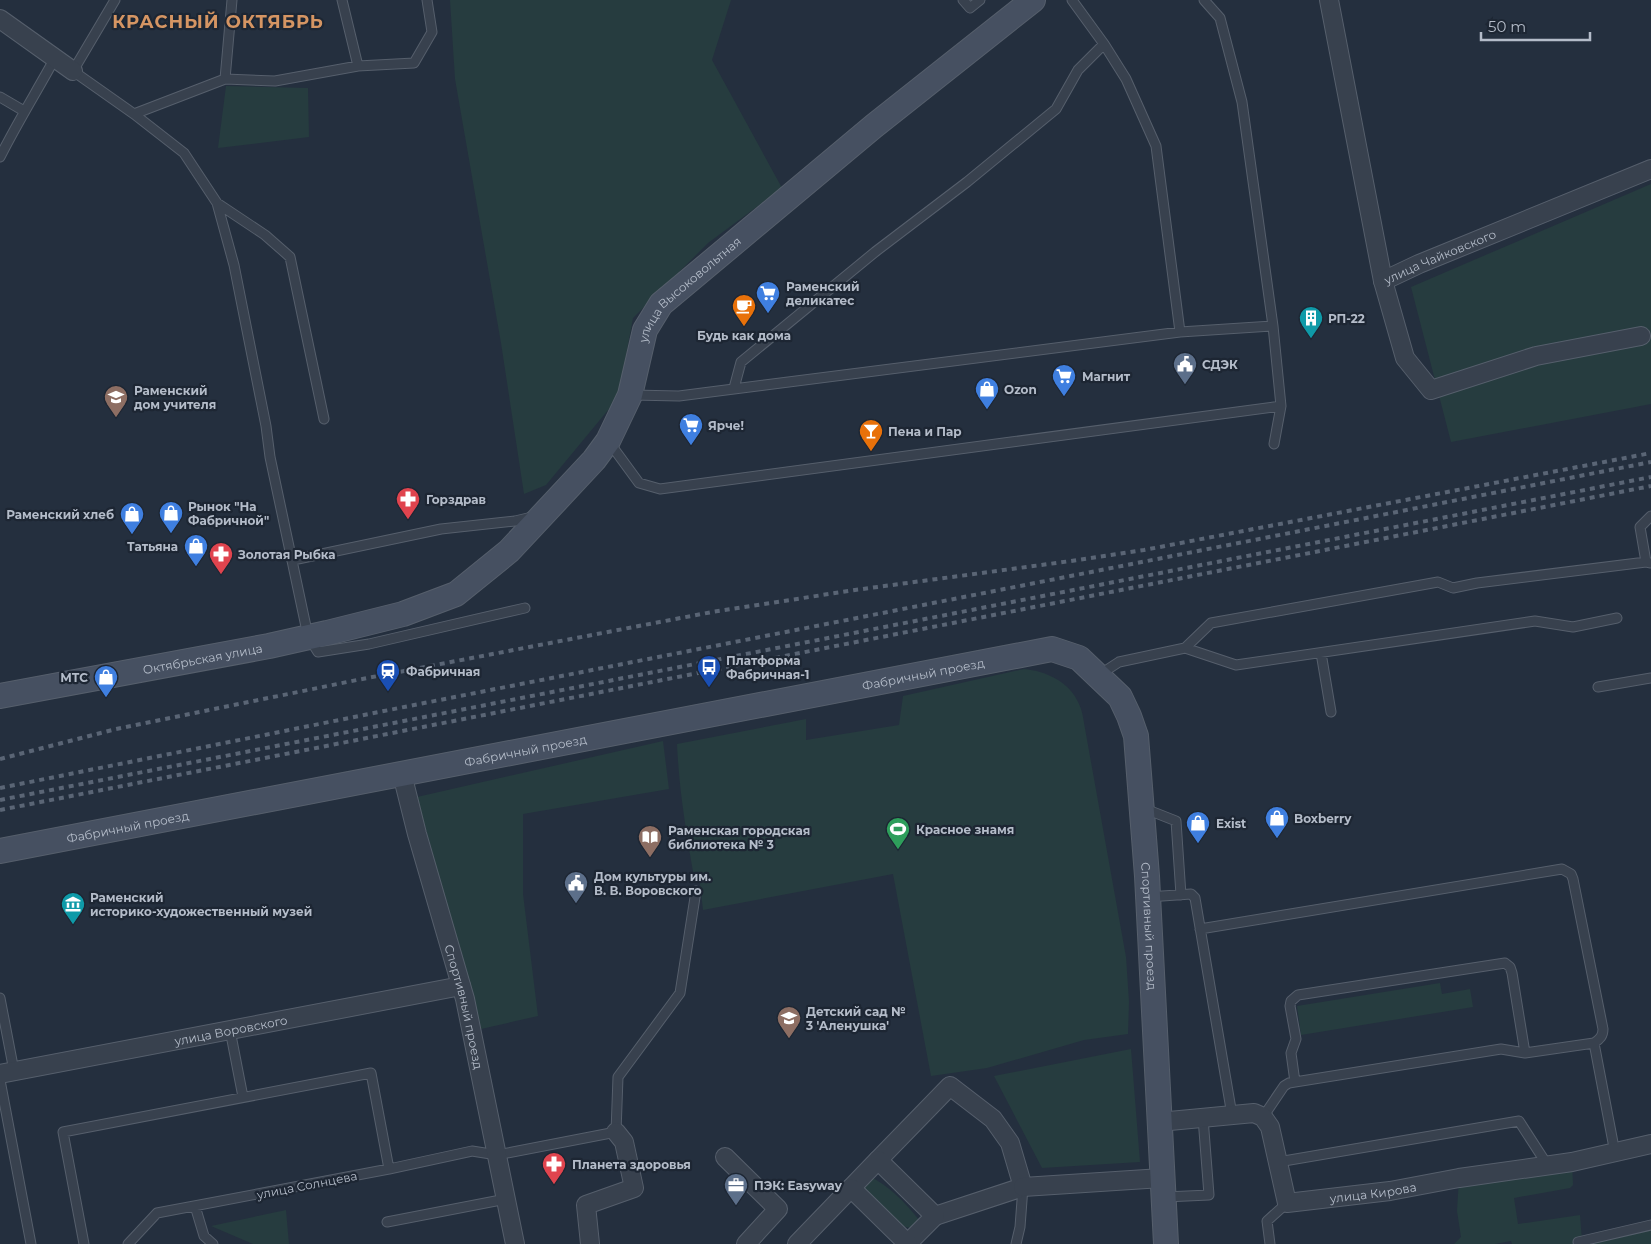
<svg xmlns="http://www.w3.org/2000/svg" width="1651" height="1244" viewBox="0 0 1651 1244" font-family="Montserrat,sans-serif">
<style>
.green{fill:#263c3f}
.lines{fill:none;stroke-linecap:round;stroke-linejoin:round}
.lane-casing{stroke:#565f6c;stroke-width:11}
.street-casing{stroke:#565f6c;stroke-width:20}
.secondary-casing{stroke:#565f6c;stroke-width:26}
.lane{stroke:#38414e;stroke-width:9}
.street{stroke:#38414e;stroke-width:18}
.secondary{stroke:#465061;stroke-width:24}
.rail{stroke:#5a6575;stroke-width:4;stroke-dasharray:5 5;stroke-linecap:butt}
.labels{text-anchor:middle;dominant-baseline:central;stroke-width:4.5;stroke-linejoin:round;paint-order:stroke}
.street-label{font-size:12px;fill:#b4bcc9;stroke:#1d2633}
.poi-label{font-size:12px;font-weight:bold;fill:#b4bcc9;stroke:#1d2633;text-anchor:start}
.district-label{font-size:18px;font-weight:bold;letter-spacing:1px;fill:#d59563;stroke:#1d2633}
</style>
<rect width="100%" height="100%" fill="#242f3e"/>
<path class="green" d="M 450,0 L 731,0 L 712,60 L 782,188 L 708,243 L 633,318 L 618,398 L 546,485 L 524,494 L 501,343 L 455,79 Z
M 226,86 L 308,88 L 309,137 L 218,148 Z
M 1651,184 L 1651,404 L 1451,442 L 1411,287 Z
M 1024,669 C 1046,671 1070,682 1079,704 C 1082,710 1083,717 1084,723 L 1126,957 L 1129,1002 L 1128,1034 L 1084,1040 L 987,1068 L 931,1076 L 893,874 L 703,910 L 699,876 L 694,877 C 686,832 679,789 677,744 L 806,719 L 806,740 L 899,725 L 903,696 Z
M 663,741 L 669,789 L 523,814 L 523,894 L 538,1016 L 481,1029 L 417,797 Z
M 1440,983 L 1442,994 L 1470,989 L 1473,1007 L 1301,1035 L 1297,1006 Z
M 1131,1049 L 1140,1162 L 1042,1168 L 994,1076 Z
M 1572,1162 L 1573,1185 L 1570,1188 L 1514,1198 L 1518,1224 L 1580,1215 L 1582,1241 L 1651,1225 L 1651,1244 L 1512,1244 L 1511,1241 L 1495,1244 L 1454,1244 L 1461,1237 L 1457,1211 L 1459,1178 Z
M 869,1176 C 889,1186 905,1202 919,1220 L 914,1229 L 902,1226 L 866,1194 L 862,1184 Z
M 286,1210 L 289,1244 L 253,1244 L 211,1226 Z"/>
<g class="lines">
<g class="lane-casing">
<path id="lane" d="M 115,0 L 73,71 L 134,114 L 184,153 L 217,203 L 234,265 L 266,426 L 270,457 L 308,636 L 318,652 L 369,644 L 525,608
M 342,0 L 358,66
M 963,0 L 970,8 L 980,0
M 225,79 L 232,0
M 0,97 L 24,111
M 134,114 L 225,79 L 275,81 L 358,66 L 414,63 L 432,32 L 427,0
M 0,157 C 17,123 37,91 55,58
M 217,203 L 265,235 L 290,257 L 324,419
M 1180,332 L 1273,326 L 1242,102 L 1220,18 L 1204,0
M 734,388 L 741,362 L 875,252 L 967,182 L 1056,109 L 1078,70 L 1104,44
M 632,395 L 679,396 L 1180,332 L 1156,146 L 1126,79 L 1104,44 L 1072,0
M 609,442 L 639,483 L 660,489 L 1281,406 L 1273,326
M 1274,444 L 1281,406
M 293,560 L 441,529 L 515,521 L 532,517
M 1646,562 L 1640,527 L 1651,516
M 1185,648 L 1236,665 L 1535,621 L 1573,627 L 1617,618
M 1321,653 L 1331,712
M 1099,675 L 1119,662 L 1185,648 L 1211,623 L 1438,582 L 1453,588 L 1477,583 L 1646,562 L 1651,563
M 1598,687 L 1651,678
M 1143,808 L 1176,821 L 1181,895
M 1148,897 L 1191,894 L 1195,898 L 1232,1115
M 1200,929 L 1562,869 L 1571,874 L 1573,879 L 1603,1029 C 1603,1036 1600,1039 1594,1043 L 1525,1053 L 1512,973 L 1510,967 L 1505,963 L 1298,995 L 1291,1001 L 1290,1006 L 1296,1039 L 1291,1053 L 1295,1082 L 1289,1083 L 1284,1086 L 1263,1117
M 0,998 L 14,1071
M 230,1030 L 243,1097
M 1594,1043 L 1615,1153
M 0,1080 L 31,1244
M 1295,1082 L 1501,1049 L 1525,1053
M 1278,1162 L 1519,1121 L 1548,1166
M 1165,1197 L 1209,1195 L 1203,1118
M 195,1206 L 204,1236 L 213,1244
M 387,1222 L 506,1199
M 1578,1242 L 1651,1225
M 84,1244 L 63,1132 L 371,1073 L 389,1169
M 128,1244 L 157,1213 L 389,1169 L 472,1151 L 497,1155 L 616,1132 L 618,1077 L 680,993 L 696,891
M 1016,1244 L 1020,1227 L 1023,1187
M 1270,1244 L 1267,1221 L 1287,1203"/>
</g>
<g class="street-casing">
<g id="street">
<path d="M 1329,0 L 1383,281 L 1405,358 L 1431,390 L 1536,356 L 1641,336"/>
<path d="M 0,19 L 73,71"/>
<path id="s1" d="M 1383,281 L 1419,264 L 1651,169"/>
<path id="s2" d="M 402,774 L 417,834 L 465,999 L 515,1244"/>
<path id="s3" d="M 0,1074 L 461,986"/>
<path id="s4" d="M 1159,1122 L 1254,1113 L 1263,1117 L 1270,1127 L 1287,1203 L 1390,1191 L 1459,1178 L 1572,1162 L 1651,1144"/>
<path d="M 725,1157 L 778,1209 L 746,1244"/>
<path d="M 878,1160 L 950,1086 L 993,1119 L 1010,1143 L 1023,1187 L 935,1216"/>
<path d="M 1023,1187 L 1162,1178"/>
<path d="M 851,1188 L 878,1160 L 935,1216 L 908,1243"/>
<path d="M 590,1244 L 586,1205 L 634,1188 L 624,1142 L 616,1132"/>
<path d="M 797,1244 L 851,1188 L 908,1244"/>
</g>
</g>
<g class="secondary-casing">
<g id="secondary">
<path id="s5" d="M 0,696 L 269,646 L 327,633 L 403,614 L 456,594 L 509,551 L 594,460 L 608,441 L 630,395 L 645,330 L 661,304 L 874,126 L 1033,0"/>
<path id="s6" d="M 0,851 L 1052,649 L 1079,658 L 1120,697 L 1129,716 L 1136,736 L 1147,876 L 1166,1244"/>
</g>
</g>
<use href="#lane" class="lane"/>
<use href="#street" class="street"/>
<use href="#secondary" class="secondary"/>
<path class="rail" d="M 0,759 L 116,729 L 357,680 L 712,612 L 855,590 L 1071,561 L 1144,550 L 1651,453
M 0,788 L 409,706 L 1651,462
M 0,800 L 1651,477
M 0,810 L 1651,486"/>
</g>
<defs>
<g id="supermarket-pin" transform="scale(1.25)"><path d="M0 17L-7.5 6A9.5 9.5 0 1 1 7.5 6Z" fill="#3f7fe0" stroke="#1d2633"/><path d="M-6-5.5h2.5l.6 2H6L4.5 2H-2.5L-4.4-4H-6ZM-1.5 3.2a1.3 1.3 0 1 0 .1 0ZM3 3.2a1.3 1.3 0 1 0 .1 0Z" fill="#fff"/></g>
<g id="cafe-pin" transform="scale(1.25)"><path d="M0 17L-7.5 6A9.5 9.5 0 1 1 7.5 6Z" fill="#e8710a" stroke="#1d2633"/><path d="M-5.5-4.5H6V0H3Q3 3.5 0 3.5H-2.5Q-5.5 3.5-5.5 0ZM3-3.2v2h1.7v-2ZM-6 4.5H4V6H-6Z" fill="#fff"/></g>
<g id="building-pin" transform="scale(1.25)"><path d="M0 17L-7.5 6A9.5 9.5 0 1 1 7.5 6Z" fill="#0f9aa8" stroke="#1d2633"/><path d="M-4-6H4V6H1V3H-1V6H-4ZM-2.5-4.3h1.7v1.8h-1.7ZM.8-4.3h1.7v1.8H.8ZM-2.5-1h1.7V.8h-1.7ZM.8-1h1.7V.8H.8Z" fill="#fff"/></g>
<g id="civic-pin" transform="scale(1.25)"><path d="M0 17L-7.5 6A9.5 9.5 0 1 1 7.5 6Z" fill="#5c6f8a" stroke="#1d2633"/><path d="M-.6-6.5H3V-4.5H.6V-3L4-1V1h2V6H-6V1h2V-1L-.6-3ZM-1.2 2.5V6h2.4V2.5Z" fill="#fff"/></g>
<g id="shop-pin" transform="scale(1.25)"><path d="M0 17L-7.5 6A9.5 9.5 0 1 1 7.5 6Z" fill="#3f7fe0" stroke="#1d2633"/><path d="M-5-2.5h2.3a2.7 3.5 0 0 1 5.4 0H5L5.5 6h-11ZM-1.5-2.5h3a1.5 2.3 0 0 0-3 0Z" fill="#fff"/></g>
<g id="university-pin" transform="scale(1.25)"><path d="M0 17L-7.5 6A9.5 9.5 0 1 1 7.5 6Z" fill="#8d6e63" stroke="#1d2633"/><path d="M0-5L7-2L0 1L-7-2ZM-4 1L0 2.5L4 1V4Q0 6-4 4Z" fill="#fff"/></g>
<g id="bar-pin" transform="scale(1.25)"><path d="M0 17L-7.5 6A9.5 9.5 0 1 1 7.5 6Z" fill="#e8710a" stroke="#1d2633"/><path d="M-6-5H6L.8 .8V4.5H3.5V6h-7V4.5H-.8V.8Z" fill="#fff"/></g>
<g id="pharmacy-pin" transform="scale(1.25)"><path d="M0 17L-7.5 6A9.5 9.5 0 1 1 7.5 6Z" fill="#e0444e" stroke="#1d2633"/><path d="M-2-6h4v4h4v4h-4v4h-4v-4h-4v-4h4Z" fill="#fff"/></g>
<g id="bus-pin" transform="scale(1.25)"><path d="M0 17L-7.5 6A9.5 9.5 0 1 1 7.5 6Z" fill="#1a4fb4" stroke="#1d2633"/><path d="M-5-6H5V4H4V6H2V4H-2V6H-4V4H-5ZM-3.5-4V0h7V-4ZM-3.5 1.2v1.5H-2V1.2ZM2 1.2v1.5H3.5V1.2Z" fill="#fff"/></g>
<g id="station-pin" transform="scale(1.25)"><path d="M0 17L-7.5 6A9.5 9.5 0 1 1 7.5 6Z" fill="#1a4fb4" stroke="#1d2633"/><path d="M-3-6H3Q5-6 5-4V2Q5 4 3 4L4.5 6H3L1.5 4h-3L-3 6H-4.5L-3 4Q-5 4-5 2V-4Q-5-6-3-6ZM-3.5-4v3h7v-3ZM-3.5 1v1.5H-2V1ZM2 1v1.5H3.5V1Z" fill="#fff"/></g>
<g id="stadium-pin" transform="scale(1.25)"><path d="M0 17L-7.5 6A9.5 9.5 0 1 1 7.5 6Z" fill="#2e9e5b" stroke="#1d2633"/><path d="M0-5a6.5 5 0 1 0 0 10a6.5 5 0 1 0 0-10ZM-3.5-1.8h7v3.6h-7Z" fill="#fff"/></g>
<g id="library-pin" transform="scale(1.25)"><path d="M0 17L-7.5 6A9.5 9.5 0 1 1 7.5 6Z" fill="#8d6e63" stroke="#1d2633"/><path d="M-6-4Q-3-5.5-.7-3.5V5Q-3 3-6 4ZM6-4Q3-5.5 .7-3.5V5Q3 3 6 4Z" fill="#fff"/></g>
<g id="museum-pin" transform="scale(1.25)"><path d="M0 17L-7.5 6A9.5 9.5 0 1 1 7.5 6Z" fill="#0f9aa8" stroke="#1d2633"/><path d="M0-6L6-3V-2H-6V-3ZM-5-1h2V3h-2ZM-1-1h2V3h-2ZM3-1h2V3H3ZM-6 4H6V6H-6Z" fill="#fff"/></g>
<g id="school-pin" transform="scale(1.25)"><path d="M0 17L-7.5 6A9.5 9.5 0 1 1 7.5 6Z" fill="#8d6e63" stroke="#1d2633"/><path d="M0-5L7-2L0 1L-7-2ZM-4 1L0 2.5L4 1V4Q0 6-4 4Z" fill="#fff"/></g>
<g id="office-pin" transform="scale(1.25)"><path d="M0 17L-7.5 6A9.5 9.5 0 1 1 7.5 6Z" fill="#5c6f8a" stroke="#1d2633"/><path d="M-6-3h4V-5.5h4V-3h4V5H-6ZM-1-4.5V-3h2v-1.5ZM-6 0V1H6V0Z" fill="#fff"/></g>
</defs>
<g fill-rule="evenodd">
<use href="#supermarket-pin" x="768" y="293"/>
<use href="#cafe-pin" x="744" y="306"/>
<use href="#building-pin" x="1311" y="318"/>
<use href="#civic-pin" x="1185" y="364"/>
<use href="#supermarket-pin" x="1064" y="376"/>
<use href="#shop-pin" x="987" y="389"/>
<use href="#university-pin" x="116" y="397"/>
<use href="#supermarket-pin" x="691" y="425"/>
<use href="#bar-pin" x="871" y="431"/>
<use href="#pharmacy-pin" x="408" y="499"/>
<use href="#shop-pin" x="171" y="513"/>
<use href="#shop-pin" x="132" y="514"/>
<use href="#shop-pin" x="196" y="546"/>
<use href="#pharmacy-pin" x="221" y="554"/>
<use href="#bus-pin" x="709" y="667"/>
<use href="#station-pin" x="388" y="671"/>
<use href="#shop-pin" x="106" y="677"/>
<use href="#shop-pin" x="1277" y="818"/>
<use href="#shop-pin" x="1198" y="823"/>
<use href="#stadium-pin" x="898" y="829"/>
<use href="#library-pin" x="650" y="837"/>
<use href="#civic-pin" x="576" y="883"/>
<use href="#museum-pin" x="73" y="904"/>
<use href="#school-pin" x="789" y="1018"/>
<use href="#pharmacy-pin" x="554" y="1164"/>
<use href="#office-pin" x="736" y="1185"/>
</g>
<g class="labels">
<g class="street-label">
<text stroke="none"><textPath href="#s1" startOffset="62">улица Чайковского</textPath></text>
<text stroke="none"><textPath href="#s5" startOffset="862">улица Высоковольтная</textPath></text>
<text stroke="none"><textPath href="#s5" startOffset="206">Октябрьская улица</textPath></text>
<text stroke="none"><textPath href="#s6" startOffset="940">Фабричный проезд</textPath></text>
<text stroke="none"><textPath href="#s6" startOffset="535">Фабричный проезд</textPath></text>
<text stroke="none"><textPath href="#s6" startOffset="130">Фабричный проезд</textPath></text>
<text stroke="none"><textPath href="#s6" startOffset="1389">Спортивный проезд</textPath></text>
<text stroke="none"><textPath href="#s2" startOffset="241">Спортивный проезд</textPath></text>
<text stroke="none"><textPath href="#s3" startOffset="235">улица Воровского</textPath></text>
<text transform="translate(307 1185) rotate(-11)">улица Солнцева</text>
<text stroke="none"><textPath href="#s4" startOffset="282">улица Кирова</textPath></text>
</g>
<g class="poi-label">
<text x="786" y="286">Раменский<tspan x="786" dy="14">деликатес</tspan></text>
<text x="1328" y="318">РП-22</text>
<text x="744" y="335" text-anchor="middle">Будь как дома</text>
<text x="1202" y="364">СДЭК</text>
<text x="1082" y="376">Магнит</text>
<text x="1004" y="389">Ozon</text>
<text x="134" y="390">Раменский<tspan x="134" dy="14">дом учителя</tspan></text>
<text x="708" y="425">Ярче!</text>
<text x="888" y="431">Пена и Пар</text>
<text x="426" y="499">Горздрав</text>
<text x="188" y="506">Рынок "На<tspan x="188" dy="14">Фабричной"</tspan></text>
<text x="114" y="514" text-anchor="end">Раменский хлеб</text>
<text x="178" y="546" text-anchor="end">Татьяна</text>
<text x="238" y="554">Золотая Рыбка</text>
<text x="726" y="660">Платформа<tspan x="726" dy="14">Фабричная-1</tspan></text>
<text x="406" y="671">Фабричная</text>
<text x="88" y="677" text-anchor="end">МТС</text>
<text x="1294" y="818">Boxberry</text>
<text x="1216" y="823">Exist</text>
<text x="916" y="829">Красное знамя</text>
<text x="668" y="830">Раменская городская<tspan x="668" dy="14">библиотека № 3</tspan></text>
<text x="594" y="876">Дом культуры им.<tspan x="594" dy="14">В. В. Воровского</tspan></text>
<text x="90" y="897">Раменский<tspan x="90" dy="14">историко-художественный музей</tspan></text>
<text x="806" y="1011">Детский сад №<tspan x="806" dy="14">3 'Аленушка'</tspan></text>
<text x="572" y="1164">Планета здоровья</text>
<text x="754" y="1185">ПЭК: Easyway</text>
</g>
<g class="district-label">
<text x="218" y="22">КРАСНЫЙ ОКТЯБРЬ</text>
</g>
</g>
<path d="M1481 32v8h109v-8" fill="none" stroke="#b4bcc9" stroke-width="2.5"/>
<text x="1488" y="32" font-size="15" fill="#b4bcc9" stroke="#1d2633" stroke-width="4" paint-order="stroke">50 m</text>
</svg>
